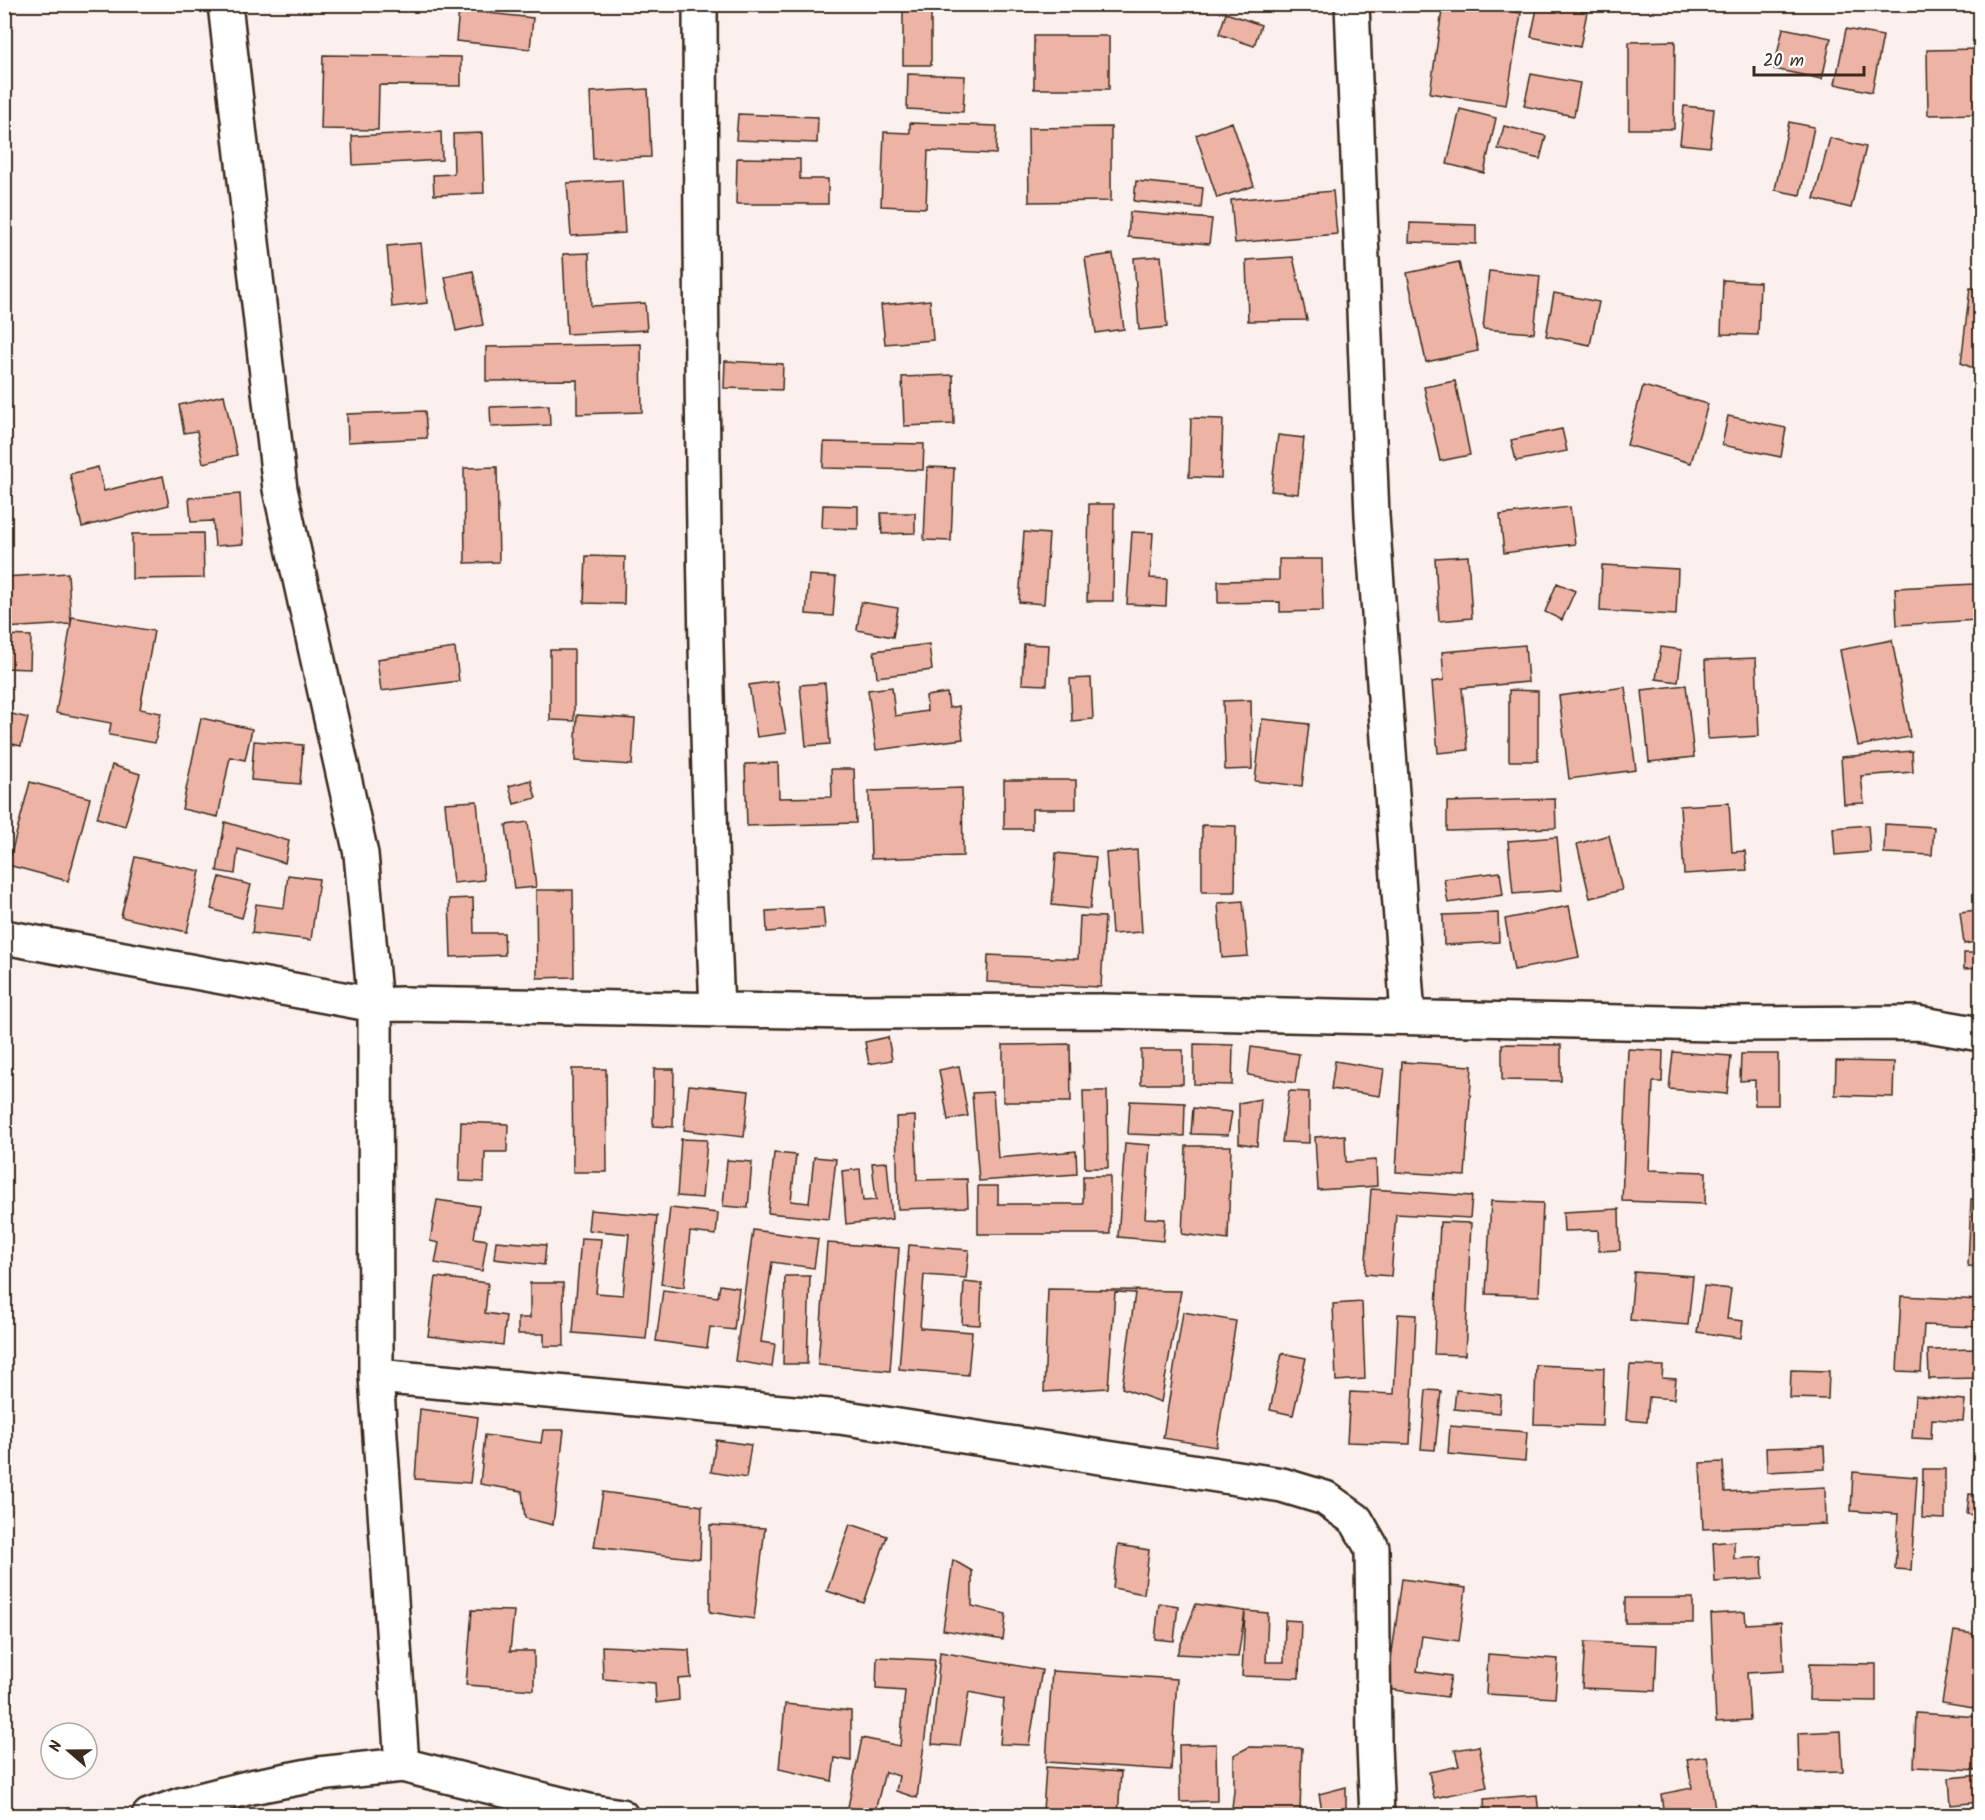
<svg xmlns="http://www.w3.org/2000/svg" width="1985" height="1820" viewBox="0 0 1985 1820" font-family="Kalam,sans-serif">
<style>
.building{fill:#edb4a5;stroke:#3b2a1e;stroke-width:1.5}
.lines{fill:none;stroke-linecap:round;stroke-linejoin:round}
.minor-casing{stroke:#3b2a1e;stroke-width:38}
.minor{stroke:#fff;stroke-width:33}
</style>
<rect width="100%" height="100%" fill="#fbf0ed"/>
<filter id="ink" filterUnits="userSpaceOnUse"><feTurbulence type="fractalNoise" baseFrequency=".0167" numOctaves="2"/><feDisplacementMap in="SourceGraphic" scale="12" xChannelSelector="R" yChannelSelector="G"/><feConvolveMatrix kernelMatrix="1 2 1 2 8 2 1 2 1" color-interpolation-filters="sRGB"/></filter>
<g filter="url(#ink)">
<path class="building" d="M 1443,4 L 1464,4 L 1521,13 L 1506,105 L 1430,93 Z
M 1538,4 L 1551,4 L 1587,12 L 1580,47 L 1531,37 Z
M 903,6 L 931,6 L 931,65 L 903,65 Z
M 459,10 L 533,18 L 530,49 L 456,41 Z
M 1226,13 L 1261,25 L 1254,46 L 1219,34 Z
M 1783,28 L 1831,38 L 1822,79 L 1774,69 Z
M 1846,29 L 1883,36 L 1872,92 L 1835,84 Z
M 1034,36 L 1109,36 L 1109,89 L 1034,89 Z
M 1675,41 L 1674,129 L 1629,129 L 1629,42 Z
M 1980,49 L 1980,114 L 1928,115 L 1927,50 Z
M 323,55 L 461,57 L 461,86 L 379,85 L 378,130 L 321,129 Z
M 908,74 L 965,76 L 963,112 L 907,109 Z
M 1531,74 L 1580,83 L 1574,116 L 1524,106 Z
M 648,89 L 651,157 L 593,159 L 590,92 Z
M 1684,106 L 1714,109 L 1710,147 L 1680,144 Z
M 1460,109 L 1496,118 L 1484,173 L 1447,164 Z
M 738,114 L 818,117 L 817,143 L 736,140 Z
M 1232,122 L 1254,186 L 1217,198 L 1196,135 Z
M 1789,122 L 1814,127 L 1800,195 L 1775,190 Z
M 910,123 L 997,126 L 996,154 L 928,151 L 926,208 L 881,206 L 884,132 L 910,133 Z
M 1504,126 L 1546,136 L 1540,159 L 1498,149 Z
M 1111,127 L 1111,201 L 1029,202 L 1028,128 Z
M 441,132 L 442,160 L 353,165 L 352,136 Z
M 482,133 L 484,193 L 434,195 L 433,175 L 454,174 L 453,134 Z
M 1830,138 L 1866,147 L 1851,208 L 1814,199 Z
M 737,158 L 800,159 L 800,179 L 828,179 L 828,204 L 736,204 Z
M 622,180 L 625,233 L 571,236 L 567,183 Z
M 1136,181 L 1203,188 L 1201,208 L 1134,201 Z
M 1333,191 L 1337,234 L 1235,243 L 1231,200 Z
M 1130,212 L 1212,219 L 1209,244 L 1128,237 Z
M 1410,223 L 1476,225 L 1476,244 L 1409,242 Z
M 421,243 L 427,303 L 392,307 L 387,246 Z
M 589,253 L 591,306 L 645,303 L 647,330 L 567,334 L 563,254 Z
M 1113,254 L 1124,329 L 1096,333 L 1085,258 Z
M 1161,256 L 1167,327 L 1139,330 L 1134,258 Z
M 1293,257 L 1307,320 L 1248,321 L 1246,260 Z
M 1459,262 L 1478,351 L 1426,362 L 1407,273 Z
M 473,271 L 483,325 L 456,331 L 445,277 Z
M 1489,271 L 1540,276 L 1534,333 L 1483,329 Z
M 1723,280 L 1760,282 L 1758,335 L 1721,334 Z
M 1970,288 L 1980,289 L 1980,371 L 1961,363 Z
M 1554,293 L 1599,302 L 1590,345 L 1546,336 Z
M 930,300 L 933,340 L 885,344 L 881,305 Z
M 641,344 L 642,412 L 577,414 L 577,380 L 486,381 L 486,347 Z
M 725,361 L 783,364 L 782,390 L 724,388 Z
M 953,375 L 954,424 L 904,426 L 902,377 Z
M 1455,381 L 1470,455 L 1440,461 L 1424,387 Z
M 1643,386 L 1708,404 L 1691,463 L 1627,445 Z
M 224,395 L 237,455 L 203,463 L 197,431 L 184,433 L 179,405 Z
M 549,405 L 550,425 L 491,427 L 490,407 Z
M 425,411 L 427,438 L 348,442 L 347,414 Z
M 1728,416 L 1786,428 L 1781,457 L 1722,445 Z
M 1191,418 L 1223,419 L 1221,478 L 1189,477 Z
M 1562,429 L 1567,451 L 1516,461 L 1511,440 Z
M 1278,435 L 1304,438 L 1298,494 L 1271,491 Z
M 824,442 L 924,444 L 923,470 L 823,468 Z
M 98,467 L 104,491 L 163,476 L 169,505 L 82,527 L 70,474 Z
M 497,467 L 499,562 L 465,563 L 464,468 Z
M 927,467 L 954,468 L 951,541 L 924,540 Z
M 240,494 L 243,544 L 215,546 L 213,521 L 191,522 L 189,498 Z
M 1089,504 L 1114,504 L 1113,601 L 1087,601 Z
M 823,505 L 858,506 L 858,529 L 822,528 Z
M 1570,507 L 1575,544 L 1504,553 L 1500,515 Z
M 881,513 L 915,513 L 915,533 L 882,534 Z
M 1024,532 L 1049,534 L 1044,604 L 1019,602 Z
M 1132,532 L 1153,533 L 1150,578 L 1167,579 L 1166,606 L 1127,604 Z
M 203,533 L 204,578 L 132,579 L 132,534 Z
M 586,556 L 625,557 L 624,604 L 584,603 Z
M 1468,556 L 1472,618 L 1439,621 L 1435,558 Z
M 1279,559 L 1322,559 L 1323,611 L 1280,612 L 1280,602 L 1218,603 L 1218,581 L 1279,580 Z
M 1602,565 L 1678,569 L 1676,615 L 1600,611 Z
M 68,573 L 71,624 L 4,628 L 4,577 Z
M 809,575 L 836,577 L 833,616 L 806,614 Z
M 1975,580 L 1980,580 L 1980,665 L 1978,665 L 1977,620 L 1897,625 L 1895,588 L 1975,584 Z
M 1557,583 L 1575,591 L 1562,620 L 1545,612 Z
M 861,602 L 898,608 L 893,637 L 857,630 Z
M 72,617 L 154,631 L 140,709 L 161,713 L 155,743 L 109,735 L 111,723 L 56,713 Z
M 4,635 L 31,636 L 30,669 L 4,668 Z
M 1892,640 L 1910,737 L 1858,746 L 1840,650 Z
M 929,644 L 932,670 L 877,677 L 874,651 Z
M 1024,644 L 1049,645 L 1047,685 L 1022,684 Z
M 1525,645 L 1528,682 L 1462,688 L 1468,750 L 1438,753 L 1432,682 L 1444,680 L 1442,652 Z
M 1661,647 L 1682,650 L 1678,682 L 1656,679 Z
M 455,648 L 459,681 L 381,691 L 377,659 Z
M 550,650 L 574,650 L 574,721 L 550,720 Z
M 1756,658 L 1759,736 L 1708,739 L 1705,660 Z
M 1091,678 L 1093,719 L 1072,721 L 1070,679 Z
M 777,681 L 786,733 L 757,737 L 749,685 Z
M 825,683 L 830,744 L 806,746 L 800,685 Z
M 1686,685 L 1694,757 L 1649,762 L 1642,690 Z
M 892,687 L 895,716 L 927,711 L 926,696 L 947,693 L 949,708 L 959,706 L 963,739 L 876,750 L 868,690 Z
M 1625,687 L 1636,770 L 1569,779 L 1559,696 Z
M 1509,690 L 1538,691 L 1538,761 L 1509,761 Z
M 1251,700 L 1252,769 L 1225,770 L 1223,701 Z
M 4,712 L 28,718 L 21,746 L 4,742 Z
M 577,715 L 635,719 L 632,765 L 575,761 Z
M 201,718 L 252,729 L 245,760 L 230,757 L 218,817 L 182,809 Z
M 1262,719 L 1309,724 L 1302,786 L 1255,781 Z
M 254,741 L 303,745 L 300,784 L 251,780 Z
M 1912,751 L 1913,772 L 1861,776 L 1864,803 L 1844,804 L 1841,757 Z
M 778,763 L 779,798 L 832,797 L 831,769 L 854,769 L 856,823 L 747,826 L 745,764 Z
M 112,765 L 140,774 L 125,826 L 97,818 Z
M 531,780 L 536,798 L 514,804 L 509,786 Z
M 1004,780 L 1076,780 L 1076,809 L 1032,809 L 1032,829 L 1004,829 Z
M 30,782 L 90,798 L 68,881 L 8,865 Z
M 962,788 L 963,856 L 871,859 L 869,791 Z
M 1555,799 L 1556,828 L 1447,831 L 1447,802 Z
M 477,801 L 484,880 L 453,883 L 445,803 Z
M 1729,803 L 1732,852 L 1745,851 L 1747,870 L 1684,874 L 1680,806 Z
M 225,822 L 289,841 L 285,863 L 238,849 L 235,874 L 217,871 Z
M 528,822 L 536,887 L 514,889 L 506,825 Z
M 1885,824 L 1934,827 L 1932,855 L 1884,853 Z
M 1202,825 L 1236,826 L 1235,892 L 1202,892 Z
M 1868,825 L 1870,852 L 1835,855 L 1833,828 Z
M 1609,835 L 1622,890 L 1590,898 L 1577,844 Z
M 1557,837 L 1562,890 L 1513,894 L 1508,841 Z
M 1137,850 L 1142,932 L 1112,934 L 1106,853 Z
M 1056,853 L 1096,857 L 1090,909 L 1052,905 Z
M 135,857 L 200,871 L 187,932 L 121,917 Z
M 1500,872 L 1503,895 L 1448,903 L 1444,879 Z
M 288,875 L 319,879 L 311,940 L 252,933 L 256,904 L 284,908 Z
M 220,877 L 251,885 L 242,918 L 211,909 Z
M 536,890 L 573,890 L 574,977 L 537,978 Z
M 473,898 L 474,933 L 504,933 L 505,955 L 451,957 L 449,899 Z
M 1243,901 L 1248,956 L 1222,958 L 1218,903 Z
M 1569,906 L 1579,957 L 1514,970 L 1505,919 Z
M 823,908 L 825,928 L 767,932 L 766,911 Z
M 1977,910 L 1980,941 L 1964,944 L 1960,912 Z
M 1498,913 L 1499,942 L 1444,945 L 1443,915 Z
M 1080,916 L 1105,917 L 1101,987 L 987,982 L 988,955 L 1078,959 Z
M 1964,953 L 1980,953 L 1980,968 L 1964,969 Z
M 888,1037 L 892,1060 L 869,1064 L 865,1042 Z
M 1070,1044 L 1071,1102 L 1003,1102 L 1003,1045 Z
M 1194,1044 L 1233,1045 L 1232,1085 L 1194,1084 Z
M 1502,1044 L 1561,1045 L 1561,1081 L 1502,1080 Z
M 1251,1047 L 1299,1054 L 1295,1083 L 1248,1075 Z
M 1628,1049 L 1663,1051 L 1662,1082 L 1653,1082 L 1649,1170 L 1706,1172 L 1705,1204 L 1622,1201 Z
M 1141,1050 L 1183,1050 L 1183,1084 L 1141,1084 Z
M 1673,1052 L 1731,1056 L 1727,1094 L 1669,1089 Z
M 1741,1054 L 1778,1054 L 1778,1105 L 1755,1105 L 1755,1080 L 1740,1081 Z
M 1335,1061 L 1384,1069 L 1380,1096 L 1331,1089 Z
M 1836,1061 L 1894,1062 L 1893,1097 L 1835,1095 Z
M 1402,1062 L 1472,1066 L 1465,1176 L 1396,1172 Z
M 959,1066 L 968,1116 L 948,1120 L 939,1070 Z
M 572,1069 L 606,1069 L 607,1172 L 573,1172 Z
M 654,1069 L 674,1069 L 673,1127 L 653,1126 Z
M 689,1085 L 749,1091 L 744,1137 L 684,1130 Z
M 1083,1091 L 1107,1091 L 1108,1168 L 1085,1168 Z
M 1289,1091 L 1309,1092 L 1309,1143 L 1282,1142 Z
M 993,1092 L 998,1158 L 1076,1151 L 1077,1174 L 979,1181 L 972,1093 Z
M 1261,1099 L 1257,1146 L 1239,1143 L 1239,1103 Z
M 1130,1101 L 1185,1103 L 1184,1136 L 1128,1134 Z
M 1193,1108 L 1232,1112 L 1228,1135 L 1191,1134 Z
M 915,1116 L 917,1180 L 967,1179 L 968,1207 L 898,1209 L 896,1117 Z
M 461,1122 L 508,1124 L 507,1152 L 485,1152 L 484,1182 L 459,1181 Z
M 1345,1135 L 1346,1162 L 1376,1160 L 1377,1186 L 1318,1190 L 1315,1137 Z
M 681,1139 L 707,1140 L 702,1198 L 677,1196 Z
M 1125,1143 L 1150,1145 L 1145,1218 L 1165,1219 L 1163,1241 L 1118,1237 Z
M 1186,1146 L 1231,1146 L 1228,1240 L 1182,1234 Z
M 774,1153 L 796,1155 L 791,1201 L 809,1203 L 814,1157 L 836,1159 L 829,1219 L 768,1213 Z
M 727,1160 L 752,1162 L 748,1208 L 723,1206 Z
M 887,1162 L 892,1219 L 846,1224 L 842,1171 L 860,1169 L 863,1201 L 876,1200 L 872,1163 Z
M 1083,1176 L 1110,1176 L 1110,1234 L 978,1234 L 978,1186 L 998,1186 L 998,1204 L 1083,1204 Z
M 1371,1189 L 1472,1196 L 1470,1218 L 1396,1214 L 1391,1276 L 1365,1274 Z
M 1971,1199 L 1980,1199 L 1980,1267 L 1968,1266 Z
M 437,1200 L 479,1206 L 474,1238 L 487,1240 L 482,1271 L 435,1263 L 439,1243 L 430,1241 Z
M 1491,1201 L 1543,1203 L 1539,1296 L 1486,1294 Z
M 670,1208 L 718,1213 L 716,1235 L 690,1232 L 684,1287 L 661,1284 Z
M 1619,1209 L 1620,1250 L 1599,1251 L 1598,1230 L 1564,1231 L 1563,1212 Z
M 590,1210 L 657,1216 L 646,1339 L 573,1333 L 581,1238 L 601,1239 L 596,1293 L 623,1295 L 629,1234 L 588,1230 Z
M 1440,1222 L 1471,1223 L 1465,1355 L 1434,1354 Z
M 753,1230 L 818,1239 L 814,1268 L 772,1262 L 761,1342 L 775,1344 L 772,1367 L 735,1361 Z
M 496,1241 L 546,1245 L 544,1265 L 494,1259 Z
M 827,1243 L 899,1248 L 890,1371 L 818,1365 Z
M 909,1245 L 969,1250 L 966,1278 L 924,1275 L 920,1328 L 972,1332 L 968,1375 L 899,1369 Z
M 1634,1272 L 1693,1276 L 1688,1325 L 1630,1320 Z
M 785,1276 L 810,1276 L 807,1364 L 783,1364 Z
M 436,1277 L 488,1283 L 485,1313 L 506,1316 L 503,1345 L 428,1336 Z
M 964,1282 L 982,1284 L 980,1325 L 962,1324 Z
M 530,1283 L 563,1283 L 564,1346 L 544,1346 L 544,1334 L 518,1334 L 518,1318 L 530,1318 Z
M 720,1285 L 739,1288 L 734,1330 L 710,1327 L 707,1348 L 656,1341 L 663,1290 L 718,1297 Z
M 1704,1286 L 1731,1289 L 1727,1319 L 1743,1321 L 1741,1338 L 1697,1332 Z
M 1048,1289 L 1181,1291 L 1161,1402 L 1122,1388 L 1135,1293 L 1115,1292 L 1108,1388 L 1044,1392 Z
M 1901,1296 L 1980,1300 L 1980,1327 L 1924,1325 L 1921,1372 L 1897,1371 Z
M 1362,1302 L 1365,1379 L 1336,1381 L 1333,1304 Z
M 1183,1312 L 1236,1321 L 1216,1447 L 1163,1438 Z
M 1398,1314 L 1416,1315 L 1410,1444 L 1347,1442 L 1350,1392 L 1394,1394 Z
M 1980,1349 L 1980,1378 L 1929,1379 L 1928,1350 Z
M 1282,1353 L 1306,1358 L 1293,1415 L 1270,1410 Z
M 1536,1365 L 1604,1368 L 1602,1426 L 1534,1424 Z
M 1630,1365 L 1663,1366 L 1662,1378 L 1676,1379 L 1674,1399 L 1649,1397 L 1647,1422 L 1626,1420 Z
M 1791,1370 L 1829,1371 L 1828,1399 L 1790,1398 Z
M 1426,1390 L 1441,1391 L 1435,1450 L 1421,1449 Z
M 1456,1390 L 1501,1395 L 1499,1413 L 1454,1409 Z
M 1915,1396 L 1965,1400 L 1963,1421 L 1932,1419 L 1931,1439 L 1912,1438 Z
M 420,1409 L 478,1417 L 470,1483 L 415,1479 Z
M 1450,1426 L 1527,1432 L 1525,1461 L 1448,1454 Z
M 543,1430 L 564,1430 L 553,1525 L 525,1518 L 522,1491 L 480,1484 L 485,1435 L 541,1443 Z
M 716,1440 L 751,1445 L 746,1478 L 711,1472 Z
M 1824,1446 L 1825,1469 L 1767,1472 L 1766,1448 Z
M 1723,1462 L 1725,1492 L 1825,1487 L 1826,1524 L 1703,1529 L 1700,1463 Z
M 1923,1469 L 1945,1469 L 1945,1519 L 1922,1518 Z
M 1853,1472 L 1917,1477 L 1911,1570 L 1895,1569 L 1898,1514 L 1851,1511 Z
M 603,1492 L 702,1506 L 700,1559 L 594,1547 Z
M 1969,1494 L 1980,1495 L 1980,1516 L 1967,1514 Z
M 850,1524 L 887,1536 L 864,1603 L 827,1591 Z
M 710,1525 L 765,1528 L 754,1619 L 710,1612 Z
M 1734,1541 L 1734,1559 L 1762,1557 L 1763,1579 L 1715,1582 L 1713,1543 Z
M 1118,1545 L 1149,1550 L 1144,1594 L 1113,1588 Z
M 1980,1545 L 1980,1578 L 1977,1577 Z
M 953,1560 L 972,1571 L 972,1606 L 1006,1614 L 1003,1640 L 943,1630 Z
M 1402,1579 L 1466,1588 L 1459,1641 L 1422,1636 L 1417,1671 L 1451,1676 L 1447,1697 L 1387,1689 Z
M 1625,1598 L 1693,1598 L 1693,1623 L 1625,1623 Z
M 1159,1603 L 1178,1606 L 1174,1641 L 1155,1639 Z
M 1196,1604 L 1245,1611 L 1238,1657 L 1177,1654 Z
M 472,1610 L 514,1611 L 510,1651 L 534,1651 L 534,1690 L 466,1685 Z
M 1245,1611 L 1268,1613 L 1266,1662 L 1284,1662 L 1285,1620 L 1301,1621 L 1299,1678 L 1242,1676 Z
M 1745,1612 L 1746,1624 L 1781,1622 L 1784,1671 L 1747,1673 L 1750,1720 L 1716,1722 L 1711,1614 Z
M 1954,1631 L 1980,1635 L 1980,1709 L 1942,1703 Z
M 1585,1642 L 1657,1645 L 1655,1691 L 1582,1688 Z
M 602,1646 L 689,1650 L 691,1678 L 678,1679 L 679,1700 L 656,1703 L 655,1683 L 603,1679 Z
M 940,1652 L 1042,1670 L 1029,1745 L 1000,1744 L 1004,1699 L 969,1692 L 960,1746 L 932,1744 Z
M 1488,1654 L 1558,1659 L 1555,1698 L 1486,1694 Z
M 877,1657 L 935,1660 L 917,1798 L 896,1791 L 899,1776 L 885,1772 L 874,1815 L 848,1807 L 862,1738 L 900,1746 L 905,1691 L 876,1689 Z
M 1810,1663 L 1876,1664 L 1876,1701 L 1809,1700 Z
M 1052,1671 L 1177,1679 L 1171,1770 L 1046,1762 Z
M 785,1704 L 851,1711 L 851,1761 L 835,1758 L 832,1781 L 779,1769 Z
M 1916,1713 L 1980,1717 L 1980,1770 L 1914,1767 Z
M 1841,1731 L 1843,1772 L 1799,1773 L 1798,1733 Z
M 1216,1744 L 1217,1801 L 1180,1802 L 1179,1745 Z
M 1479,1746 L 1487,1787 L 1434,1798 L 1429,1772 L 1459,1766 L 1455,1750 Z
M 1249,1747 L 1302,1748 L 1300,1812 L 1293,1816 L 1231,1816 L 1234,1791 L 1234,1755 Z
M 1707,1756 L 1716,1816 L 1664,1816 L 1661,1794 L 1692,1788 L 1687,1759 Z
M 1046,1767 L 1121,1772 L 1118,1815 L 1043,1811 Z
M 1980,1775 L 1980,1802 L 1951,1805 L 1949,1778 Z
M 1346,1787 L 1346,1816 L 1323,1816 L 1319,1794 Z
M 1537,1795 L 1539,1816 L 1485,1816 L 1484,1799 Z
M 1980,1809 L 1980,1816 L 1959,1816 L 1958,1814 Z"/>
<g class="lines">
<g class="minor-casing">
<path id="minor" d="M 225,4 L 280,489 L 361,854 L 375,1005 L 376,1376 L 402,1765
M 700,4 C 701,340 703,675 717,1010
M 1352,4 L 1372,516 L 1408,1016
M 4,937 L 375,1005 L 401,1004 L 847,1012 L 1102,1011 L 1715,1024 L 1917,1023 L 1980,1034
M 376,1376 L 840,1417 L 1282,1485 L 1325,1498 L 1356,1520 L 1372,1548 L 1374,1745 L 1377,1816
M 149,1816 L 180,1805 L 251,1787 L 319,1774 L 402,1765 L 589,1811 L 621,1816"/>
</g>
<use href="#minor" class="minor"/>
</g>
</g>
<rect width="1985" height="1820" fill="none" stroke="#fff" stroke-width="24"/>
<rect x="12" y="12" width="1961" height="1796" fill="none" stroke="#3b2a1e" stroke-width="2" filter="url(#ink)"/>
<g transform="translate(69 1751) rotate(290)"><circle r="28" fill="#ffffff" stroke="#b1aaa5" stroke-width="1.5"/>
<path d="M0-4.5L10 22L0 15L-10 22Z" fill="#3b2a1e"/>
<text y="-9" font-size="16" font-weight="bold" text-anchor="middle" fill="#3b2a1e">N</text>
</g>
<path d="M1754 66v9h110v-9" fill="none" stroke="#3b2a1e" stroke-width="3"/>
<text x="1763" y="66" font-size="18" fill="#3b2a1e" stroke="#ffffff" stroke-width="4.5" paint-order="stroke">20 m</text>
</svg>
